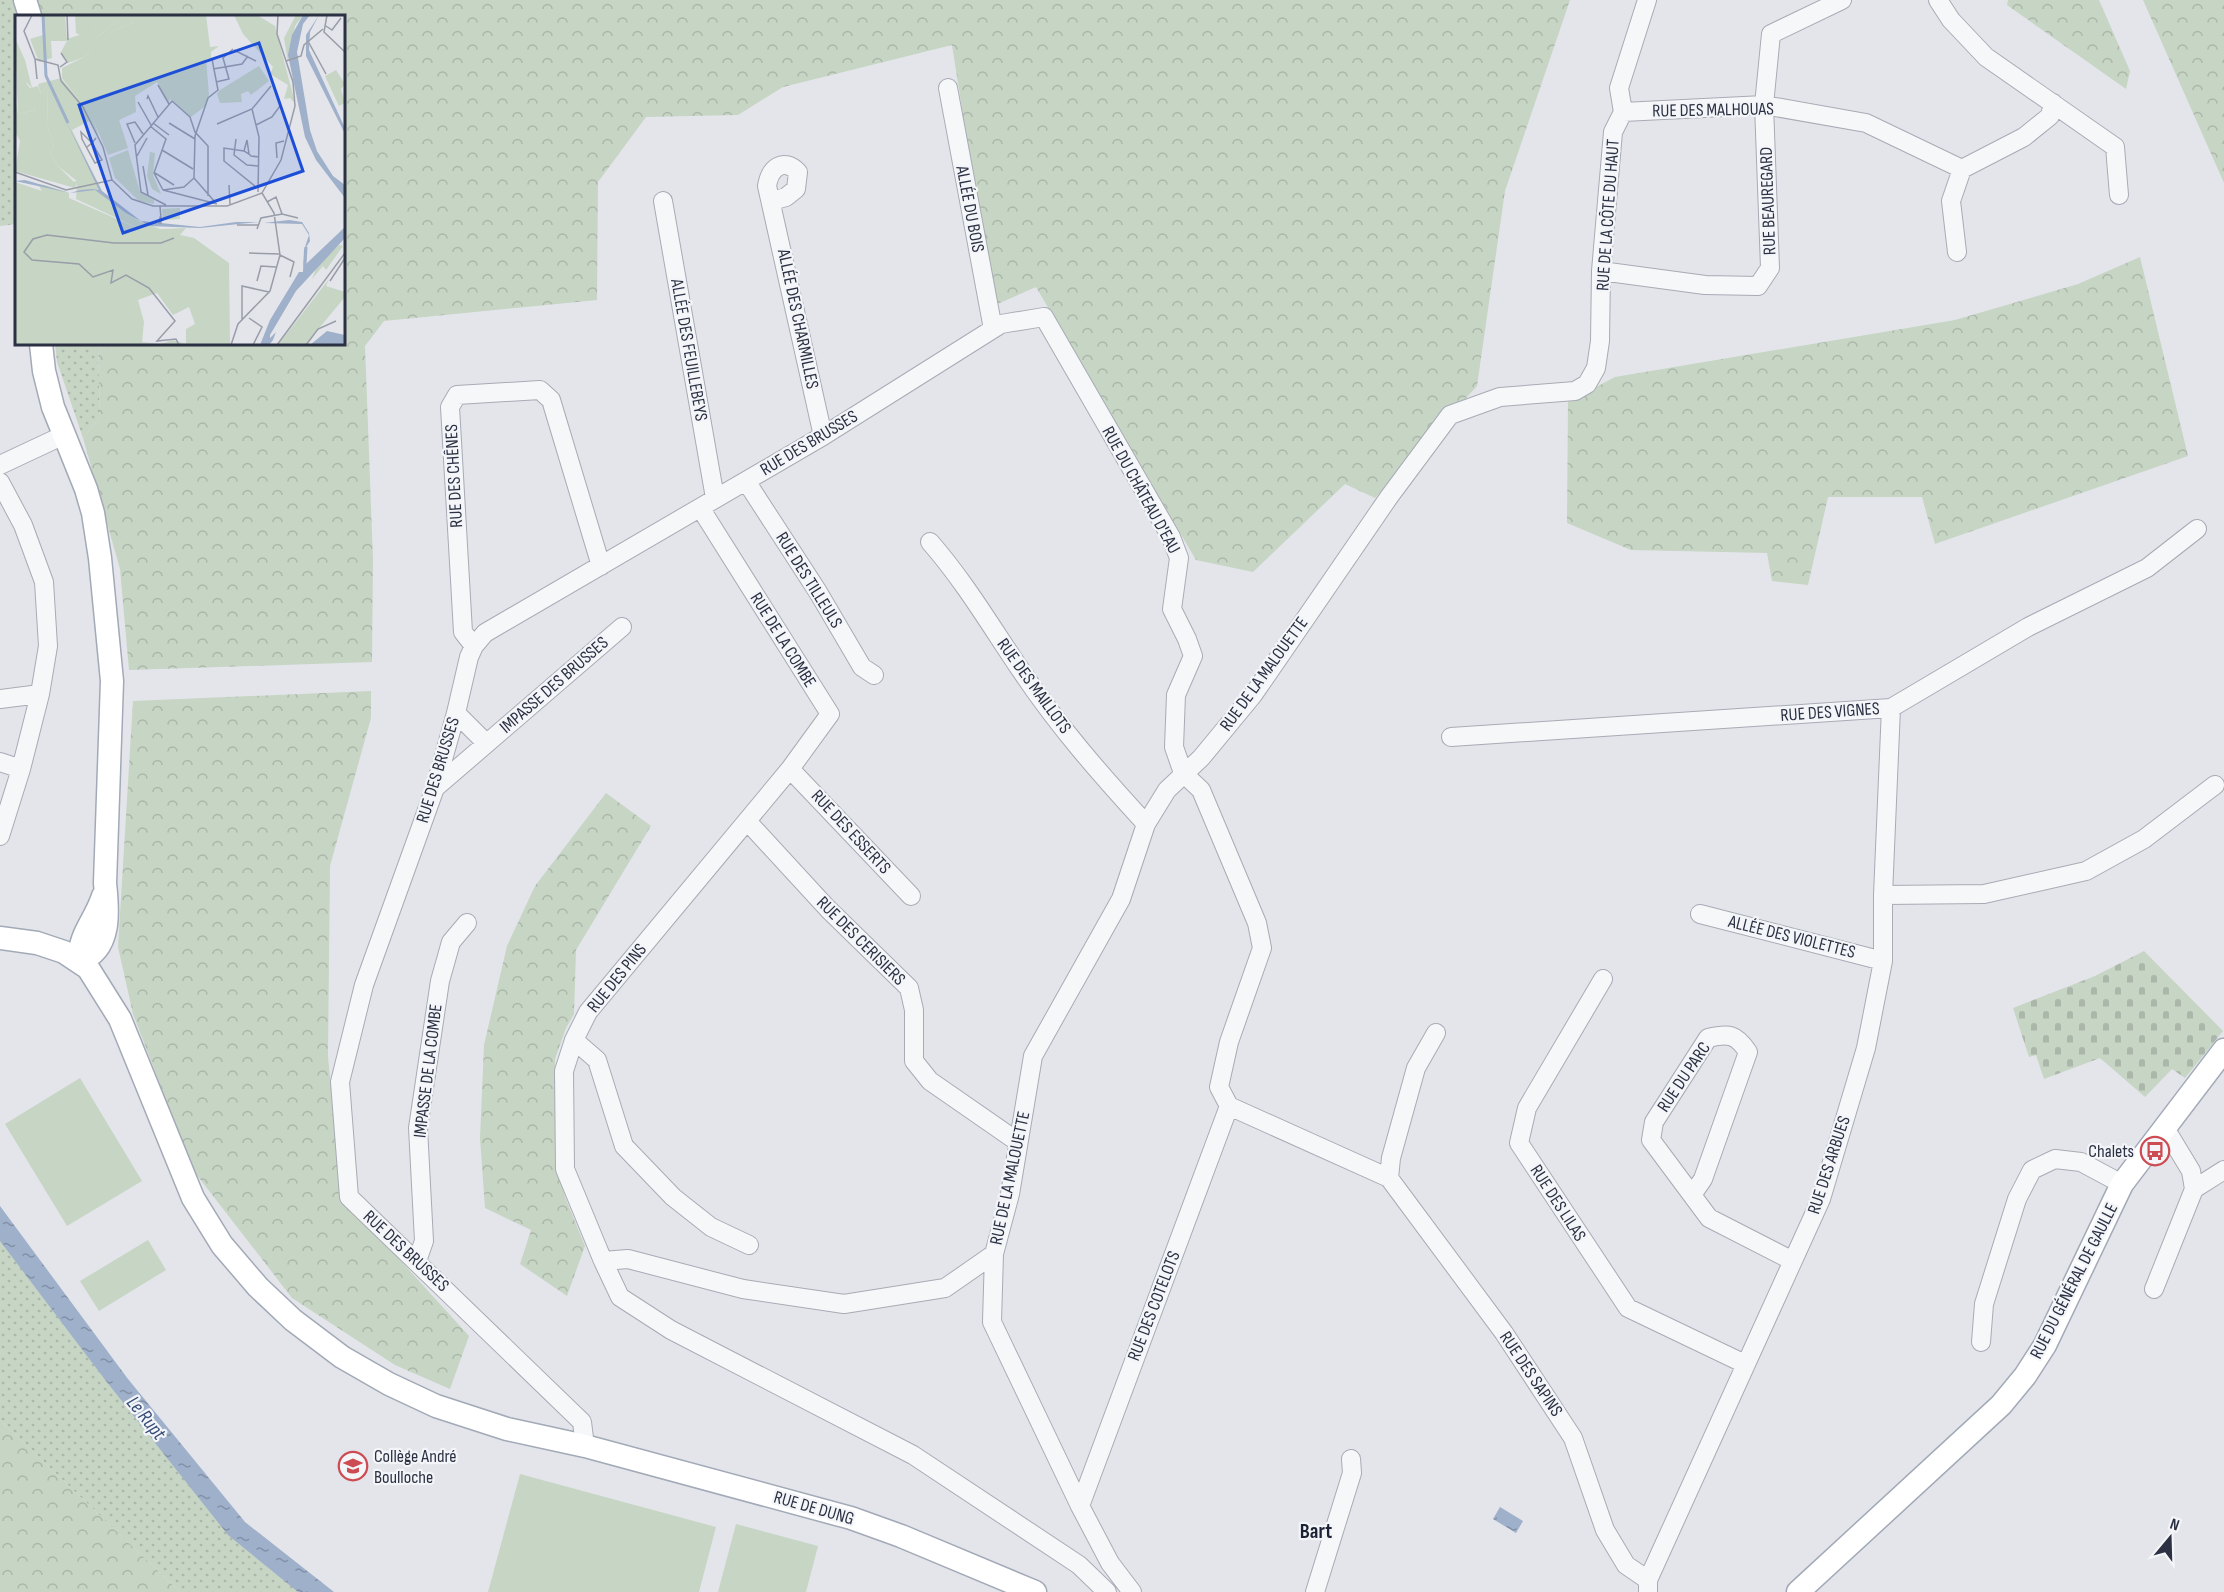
<svg xmlns="http://www.w3.org/2000/svg" width="2224" height="1592" viewBox="0 0 2224 1592" font-family="'Sofia Sans Condensed',sans-serif">
<style>
.grass{fill:url(#grass-dots)}
.forest{fill:url(#forest-crowns)}
.cemetery{fill:url(#cemetery-stones)}
.pitch{fill:#c7d5c4}
.water{fill:url(#water-ripples)}
.lines{fill:none;stroke-linecap:round;stroke-linejoin:round}
.minor-casing{stroke:#a8abb5;stroke-width:20}
.major-casing{stroke:#a2a9b7;stroke-width:25}
.minor{stroke:#f6f7f9;stroke-width:18}
.major{stroke:#fff;stroke-width:22}
.labels{text-anchor:middle;dominant-baseline:central;stroke-width:4.5;stroke-linejoin:round;paint-order:stroke}
.street-label{font-size:18px;fill:#2b3143;stroke:#f3f5f8}
.poi-label{font-size:18px;fill:#2b3143;stroke:#f3f5f8;text-anchor:end}
.water-label{font-size:20px;font-style:italic;fill:#354c77;stroke:#f3f5f8}
.quarter-label{font-size:21px;font-weight:bold;fill:#1d2334;stroke:#f3f5f8}
.inset-river{fill:none;stroke:#9fb0ca;stroke-width:3}
.inset-road{fill:none;stroke:#999da8;stroke-width:1.5}
.view{fill:#1d4ed8;fill-opacity:0.15;stroke:#1d4ed8;stroke-width:3}
.inset-edge{fill:none;stroke:#2b3143;stroke-width:3}
</style>
<defs>
<pattern id="grass-dots" width="8" height="8" patternUnits="userSpaceOnUse" patternTransform="scale(1.5)"><rect width="8" height="8" fill="#c7d5c4"/><path d="M2 2h.1M6 6h.1" fill="none" stroke="#abb7aa" stroke-width="1.8" stroke-linecap="round"/></pattern>
<pattern id="forest-crowns" width="20" height="18" patternUnits="userSpaceOnUse" patternTransform="scale(1.5)"><rect width="20" height="18" fill="#c7d5c4"/><path d="M2 6a3 3 0 1 1 6 0M12 15a3 3 0 1 1 6 0" fill="none" stroke="#abb7aa"/></pattern>
<pattern id="cemetery-stones" width="16" height="16" patternUnits="userSpaceOnUse" patternTransform="scale(1.5)"><rect width="16" height="16" fill="#c7d5c4"/><path d="M2 7V4a2 2 0 0 1 4 0v3zM10 15v-3a2 2 0 0 1 4 0v3z" fill="#abb7aa"/></pattern>
<pattern id="water-ripples" width="26" height="14" patternUnits="userSpaceOnUse" patternTransform="scale(1.5)"><rect width="26" height="14" fill="#9fb0ca"/><path d="M2 4q2-2 4 0t4 0M15 11q2-2 4 0t4 0" fill="none" stroke="#8290a6"/></pattern>
</defs>
<rect width="100%" height="100%" fill="#e3e5eb"/>
<path class="grass" d="M 0,0 L 37,0 L 42,16 L 16,16 L 16,224 L 0,226 Z
M 55,344 L 98,344 L 100,417 L 83,438 L 57,362 Z
M 0,1227 L 221,1515 L 307,1592 L 180,1592 L 0,1420 Z"/>
<path class="forest" d="M 37,0 L 1570,0 L 1505,191 L 1477,386 L 1375,498 L 1345,484 L 1253,572 L 1196,560 L 1036,287 L 993,306 L 952,45 L 783,87 L 738,115 L 646,117 L 598,182 L 597,300 L 384,321 L 365,346 L 373,560 L 372,662 L 129,670 L 120,569 L 83,438 L 100,417 L 98,344 L 344,344 L 344,16 L 42,16 Z
M 2008,0 L 2099,0 L 2130,71 L 2126,89 L 2007,5 Z
M 2143,0 L 2224,0 L 2224,183 Z
M 2140,257 L 2188,456 L 1935,544 L 1922,497 L 1828,497 L 1808,585 L 1772,581 L 1767,553 L 1631,550 L 1567,523 L 1568,402 L 1615,377 L 1955,320 L 2078,284 Z
M 371,691 L 371,718 L 330,866 L 328,1056 L 341,1195 L 469,1336 L 450,1389 L 395,1365 L 292,1298 L 193,1170 L 133,1014 L 118,947 L 133,701 Z
M 606,793 L 651,826 L 576,950 L 574,1014 L 566,1028 L 555,1059 L 555,1141 L 565,1197 L 585,1246 L 567,1296 L 520,1264 L 531,1230 L 485,1208 L 480,1138 L 484,1045 L 507,946 L 535,886 Z
M 0,1420 L 180,1592 L 0,1592 Z"/>
<path class="cemetery" d="M 2144,951 L 2223,1031 L 2185,1078 L 2172,1069 L 2145,1097 L 2100,1058 L 2044,1079 L 2036,1055 L 2029,1057 L 2013,1008 L 2095,976 Z"/>
<path class="pitch" d="M 80,1078 L 142,1181 L 67,1226 L 5,1124 Z
M 148,1240 L 166,1270 L 99,1311 L 80,1281 Z
M 520,1474 L 716,1527 L 699,1592 L 488,1592 Z
M 736,1524 L 818,1546 L 806,1592 L 718,1592 Z"/>
<path class="water" d="M 0,1206 L 128,1379 L 245,1522 L 334,1592 L 298,1592 L 228,1535 L 106,1381 L 0,1241 Z
M 1500,1507 L 1523,1521 L 1516,1533 L 1493,1519 Z"/>
<g class="lines">
<g class="minor-casing">
<path id="minor" d="M 1938,0 L 1951,20 L 1986,57 L 2115,147 L 2119,195
M 948,88 L 993,329
M 1623,112 L 1764,105 L 1866,123 L 1962,169 L 2024,137 L 2050,116 L 2053,103
M 663,201 L 715,498
M 772,201 L 786,197 L 796,189 L 798,172 C 783,157 770,168 767,186 L 823,436
M 1957,252 L 1951,201 L 1962,169
M 1601,271 L 1705,285 L 1758,286 L 1770,268 L 1764,105 L 1771,34 L 1842,0
M 0,465 L 64,435
M 746,481 L 818,592 L 862,667 L 874,675
M 0,482 L 23,525 L 44,582 L 48,646 L 40,694 L 0,699
M 930,542 C 965,582 992,628 1022,672 C 1058,726 1102,776 1146,824
M 474,646 L 463,632 L 450,407 L 457,395 L 540,390 L 551,400 L 601,566
M 456,713 L 486,743
M 1451,737 L 1891,708 L 2028,627 L 2147,568 L 2197,529
M 0,762 L 21,769 L 0,836
M 21,769 L 40,694
M 790,769 L 911,896
M 435,788 L 622,627
M 747,821 L 828,909 L 909,988 L 914,1010 L 914,1061 L 930,1081 L 1018,1142
M 1883,895 L 1984,894 L 2086,871 L 2144,839 L 2215,785
M 1700,914 L 1883,961
M 1603,979 L 1527,1108 L 1519,1143 L 1628,1308 L 1745,1364
M 1436,1033 L 1416,1068 L 1391,1158 L 1389,1178 L 1504,1333 L 1573,1438 L 1605,1530 L 1626,1565 L 1648,1580
M 574,1040 L 597,1060 L 624,1146 L 673,1197 L 711,1227 L 749,1245
M 1229,1106 L 1389,1178
M 2194,1189 L 2224,1170
M 1692,1195 L 1703,1179 L 1748,1052 C 1736,1034 1729,1033 1708,1038 L 1654,1122 L 1651,1140 L 1709,1218 L 1793,1261
M 994,1254 L 992,1322 L 1080,1506 L 1110,1563 L 1132,1592
M 417,1261 L 424,1241 L 418,1128 L 440,981 L 451,942 L 467,923
M 603,1261 L 565,1169 L 564,1071 L 574,1040 L 588,1012 L 790,769 L 830,714 L 701,509
M 2154,1289 L 2194,1189 L 2191,1171 L 2165,1128
M 1981,1342 L 1984,1304 L 2017,1199 L 2032,1170 L 2055,1159 L 2081,1162 L 2122,1184
M 585,1446 L 582,1422 L 349,1197 L 340,1082 L 364,985 L 435,788 L 456,713 L 469,657 L 474,646 L 485,633 L 823,436 L 1001,324 L 1044,317 L 1171,537 L 1179,558 L 1172,609 L 1187,639 L 1193,656 L 1176,695 L 1174,747 L 1183,773 L 1201,790 L 1257,923 L 1262,948 L 1229,1042 L 1219,1087 L 1229,1106
M 1080,1506 L 1229,1106
M 1107,1592 L 1079,1565 L 913,1455 L 671,1330 L 620,1297 L 603,1261 L 628,1259 L 743,1289 L 844,1304 L 945,1288 L 994,1254 L 1010,1194 L 1033,1056 L 1121,899 L 1146,824 L 1167,790 L 1201,758 L 1253,695 L 1389,497 L 1450,415 L 1500,397 L 1575,391 L 1587,384 L 1596,368 L 1600,341 L 1601,271 L 1613,132 L 1623,112 L 1619,88 L 1647,0
M 1315,1592 L 1352,1473 L 1351,1459
M 1648,1592 L 1648,1580 L 1821,1199 L 1866,1048 L 1883,961 L 1883,895 L 1891,708"/>
</g>
<g class="major-casing">
<path id="major" d="M 25,0 L 30,16
M 41,344 L 44,371 L 53,407 L 86,489 L 93,513 L 100,558 L 112,681 L 105,883 C 108,910 112,950 79,961
M 0,938 L 37,943 L 64,952 L 88,968 L 120,1019 L 193,1198 L 222,1245 L 258,1287 L 293,1320 L 342,1357 L 389,1384 L 436,1406 L 507,1429 L 585,1446 L 851,1518 L 901,1536 L 1035,1592
M 79,961 C 79,934 95,921 103,896
M 1798,1592 L 2001,1405 L 2025,1376 L 2045,1345 L 2122,1184 L 2224,1050"/>
</g>
<use href="#minor" class="minor"/>
<use href="#major" class="major"/>
</g>
<defs>
<g id="bus-ring" transform="scale(1.5)"><circle r="9.5" fill="#f3f5f8" stroke="#cd4b52" stroke-width="1.5"/><path d="M-5-6H5V4H4V6H2V4H-2V6H-4V4H-5ZM-3.5-4V0h7V-4ZM-3.5 1.2v1.5H-2V1.2ZM2 1.2v1.5H3.5V1.2Z" fill="#cd4b52"/></g>
<g id="school-ring" transform="scale(1.5)"><circle r="9.5" fill="#f3f5f8" stroke="#cd4b52" stroke-width="1.5"/><path d="M0-5L7-2L0 1L-7-2ZM-4 1L0 2.5L4 1V4Q0 6-4 4Z" fill="#cd4b52"/></g>
</defs>
<g fill-rule="evenodd">
<use href="#bus-ring" x="2155" y="1151"/>
<use href="#school-ring" x="353" y="1466"/>
</g>
<g class="labels">
<g class="street-label">
<text transform="translate(1713 110) rotate(-1)">RUE DES MALHOUAS</text>
<text transform="translate(1768 201) rotate(-92)">RUE BEAUREGARD</text>
<text transform="translate(970 209) rotate(79)">ALLÉE DU BOIS</text>
<text transform="translate(1608 215) rotate(-86)">RUE DE LA CÔTE DU HAUT</text>
<text transform="translate(798 319) rotate(78)">ALLÉE DES CHARMILLES</text>
<text transform="translate(689 350) rotate(80)">ALLÉE DES FEUILLEBEYS</text>
<text transform="translate(809 443) rotate(-31)">RUE DES BRUSSES</text>
<text transform="translate(454 476) rotate(-93)">RUE DES CHÊNES</text>
<text transform="translate(1141 490) rotate(61)">RUE DU CHÂTEAU D'EAU</text>
<text transform="translate(809 580) rotate(58)">RUE DES TILLEULS</text>
<text transform="translate(783 640) rotate(58)">RUE DE LA COMBE</text>
<text transform="translate(1264 674) rotate(-54)">RUE DE LA MALOUETTE</text>
<text transform="translate(554 685) rotate(-41)">IMPASSE DES BRUSSES</text>
<text transform="translate(1034 686) rotate(54)">RUE DES MAILLOTS</text>
<text transform="translate(1830 712) rotate(-4)">RUE DES VIGNES</text>
<text transform="translate(438 770) rotate(-73)">RUE DES BRUSSES</text>
<text transform="translate(851 832) rotate(47)">RUE DES ESSERTS</text>
<text transform="translate(1792 937) rotate(14)">ALLÉE DES VIOLETTES</text>
<text transform="translate(861 941) rotate(45)">RUE DES CERISIERS</text>
<text transform="translate(617 978) rotate(-51)">RUE DES PINS</text>
<text transform="translate(428 1071) rotate(-83)">IMPASSE DE LA COMBE</text>
<text transform="translate(1684 1077) rotate(-56)">RUE DU PARC</text>
<text transform="translate(1829 1165) rotate(-72)">RUE DES ARBUES</text>
<text transform="translate(1010 1178) rotate(-78)">RUE DE LA MALOUETTE</text>
<text transform="translate(1558 1203) rotate(57)">RUE DES LILAS</text>
<text transform="translate(406 1251) rotate(43)">RUE DES BRUSSES</text>
<text transform="translate(2074 1281) rotate(-63)">RUE DU GÉNÉRAL DE GAULLE</text>
<text transform="translate(1154 1306) rotate(-69)">RUE DES COTELOTS</text>
<text transform="translate(1531 1374) rotate(56)">RUE DES SAPINS</text>
<text transform="translate(814 1508) rotate(16)">RUE DE DUNG</text>
</g>
<g class="poi-label">
<text x="2134" y="1151">Chalets</text>
<text x="374" y="1456" text-anchor="start">Collège André<tspan x="374" dy="21">Boulloche</tspan></text>
</g>
<g class="water-label">
<text transform="translate(146 1418) rotate(51)">Le Rupt</text>
</g>
<g class="quarter-label">
<text x="1316" y="1531">Bart</text>
</g>
</g>
<g transform="translate(15 15)">
<rect width="330" height="330" fill="#e3e5eb"/>
<path d="M 18,0 L 50,0 L 52,24 L 82,14 L 84,21 L 101,7 L 117,3 L 118,8 L 102,14 L 77,30 L 77,36 L 69,42 L 53,48 L 46,37 L 52,26 L 36,26 L 37,43 L 24,47 L 15,24 L 28,20 L 27,2 ZM 0,23 L 10,45 L 17,73 L 11,67 L 21,95 L 3,99 ZM 46,63 L 76,99 L 84,121 L 74,106 L 57,115 L 87,177 L 124,206 L 148,215 L 127,215 L 61,184 L 62,166 L 43,151 L 35,138 L 39,132 L 33,113 L 32,70 L 26,79 L 23,69 Z" fill="#c7d5c4"/>
<path d="M 60,0 L 191,0 L 195,32 L 204,31 L 196,37 L 196,43 L 191,44 L 194,80 L 189,92 L 176,102 L 156,84 L 153,87 L 142,67 L 120,81 L 121,97 L 104,105 L 113,133 L 93,140 L 76,100 L 47,63 L 47,53 L 69,42 L 77,36 L 76,30 L 102,14 L 118,8 L 117,4 L 101,7 L 84,21 L 81,14 L 69,22 L 61,18 ZM 219,0 L 242,0 L 260,11 L 280,88 L 275,83 L 269,84 L 273,70 L 255,59 L 258,52 L 228,19 ZM 244,51 L 254,66 L 236,80 L 233,76 L 226,79 L 227,87 L 205,88 L 202,79 L 205,75 ZM 10,67 L 15,73 L 23,71 L 26,79 L 32,70 L 33,113 L 39,132 L 35,138 L 43,151 L 59,167 L 63,165 L 60,173 L 0,156 L 5,126 L 0,117 L 0,83 L 3,99 L 21,95 ZM 58,135 L 63,145 L 69,143 L 72,148 L 67,150 L 70,156 L 67,158 L 61,156 L 50,138 ZM 113,135 L 125,177 L 139,185 L 139,189 L 124,186 L 100,163 L 94,143 ZM 135,137 L 140,138 L 138,160 L 146,179 L 137,174 L 132,161 ZM 0,167 L 27,176 L 23,169 L 30,170 L 54,178 L 54,183 L 127,215 L 171,213 L 165,220 L 179,223 L 214,248 L 215,330 L 0,330 ZM 142,278 L 158,300 L 174,292 L 180,309 L 171,314 L 171,329 L 158,325 L 145,329 L 127,327 L 129,307 L 123,285 ZM 324,230 L 328,231 L 311,255 L 308,251 L 297,264 L 304,246 ZM 314,264 L 311,271 L 330,277 L 330,282 L 290,330 L 263,330 Z" fill="#c7d5c4" fill-rule="evenodd"/>
<path d="M 281,0 L 288,0 L 280,11 L 273,47 L 269,23 Z" fill="#c7d5c4"/>
<path d="M 321,55 L 330,69 L 326,74 L 330,88 L 324,91 L 310,61 ZM 165,193 L 165,204 L 148,205 L 147,194 Z" fill="#c7d5c4"/>
<path d="M 288,0 L 295,0 L 288,9 L 282,37 L 295,115 L 302,136 L 318,161 L 330,170 L 330,183 L 301,145 L 290,122 L 273,40 L 277,20 ZM 304,0 L 295,17 L 294,35 L 330,113 L 330,119 L 291,41 L 291,20 ZM 51,106 L 87,176 L 126,206 L 185,212 L 221,207 L 244,207 L 185,213 L 135,211 L 111,198 L 80,175 L 55,178 L 0,166 L 10,165 L 55,178 L 66,175 L 78,174 L 84,175 ZM 274,205 L 287,207 L 294,218 L 295,226 L 290,234 L 291,249 L 330,212 L 330,223 L 281,276 L 255,320 L 255,323 L 261,317 L 258,325 L 254,330 L 245,330 L 255,305 L 284,257 L 288,257 L 289,235 L 294,220 L 287,209 L 249,208 ZM 312,316 L 330,320 L 330,330 L 295,330 Z" fill="#9fb0ca"/>
<path class="inset-river" d="M 28,0 L 31,61 L 53,108M 290,250 L 291,232"/>
<path class="inset-road" d="M 17,0 L 9,16 L 20,44 L 43,50 L 46,66 L 68,92 L 88,132 L 97,165M 52,0 L 53,25M 312,0 L 309,17 L 330,37M 311,11 L 317,15 L 326,3M 294,28 L 311,59M 219,35 L 241,46M 20,44 L 22,64M 197,44 L 203,75 L 193,83 L 180,121 L 179,163 L 169,172 L 148,175 L 202,189M 271,46 L 286,41 L 289,30 L 308,14M 45,52 L 52,47 L 46,38M 198,54 L 227,49 L 233,41M 201,67 L 214,64 L 208,43 L 218,34M 143,70 L 154,89M 132,84 L 133,81 L 143,102M 123,87 L 136,110M 237,94 L 244,122 L 243,177M 138,108 L 154,120M 154,108 L 180,124M 202,109 L 237,94 L 256,71M 241,110 L 257,102 L 265,91M 135,111 L 151,124 L 139,158 L 148,175M 221,124 L 219,140 L 232,150 L 243,151M 120,128 L 112,109 L 120,107 L 128,119M 72,132 L 77,128 L 87,145 L 80,148 L 67,124 L 66,117 L 77,128 L 81,123M 147,135 L 178,154M 229,136 L 209,133 L 209,146 L 241,172M 234,139 L 232,125 L 229,136 L 234,139 L 236,141 L 244,142M 122,141 L 132,123M 262,143 L 261,128 L 269,126M 128,151 L 133,180M 0,157 L 51,175 L 97,165 L 117,184 L 138,191 L 212,191 L 247,178M 140,158 L 159,170M 179,163 L 200,187M 214,170 L 215,190M 252,187 L 261,182 L 267,199M 151,190 L 126,177 L 120,130 L 157,86 L 175,102 L 180,117 L 193,131 L 193,181M 145,191 L 146,204 L 146,208 L 144,208 L 146,199M 222,210 L 244,210M 242,214 L 246,203 L 267,199 L 283,203M 159,223 L 146,228 L 99,228 L 32,220 L 18,224 L 9,237 L 17,245 L 64,249 L 78,262 L 98,255 L 96,268 L 111,260 L 134,273 L 160,306 L 142,326 L 161,324 L 164,330M 234,238 L 265,239M 265,240 L 279,247 L 275,262M 242,266 L 246,251 L 261,252M 315,266 L 330,243M 234,303 L 247,312 L 238,330M 227,304 L 227,271 L 254,277M 216,330 L 223,309 L 255,276 L 265,240 L 259,198 L 247,178 L 266,145 L 280,91 L 278,67 L 262,19 L 263,0M 262,330 L 330,238M 291,330 L 303,314 L 321,306"/>
<path class="view" d="M 244,28 L 288,156 L 108,218 L 64,90 Z"/>
<rect width="330" height="330" class="inset-edge"/>
</g>
<g transform="translate(2170 1538) rotate(19)" stroke="#f3f5f8" stroke-width="4.5" paint-order="stroke">
<path d="M0-4.5L10 22L0 15L-10 22Z" fill="#2b3143"/>
<text y="-9" font-size="16" font-weight="bold" text-anchor="middle" fill="#2b3143">N</text>
</g>
</svg>
